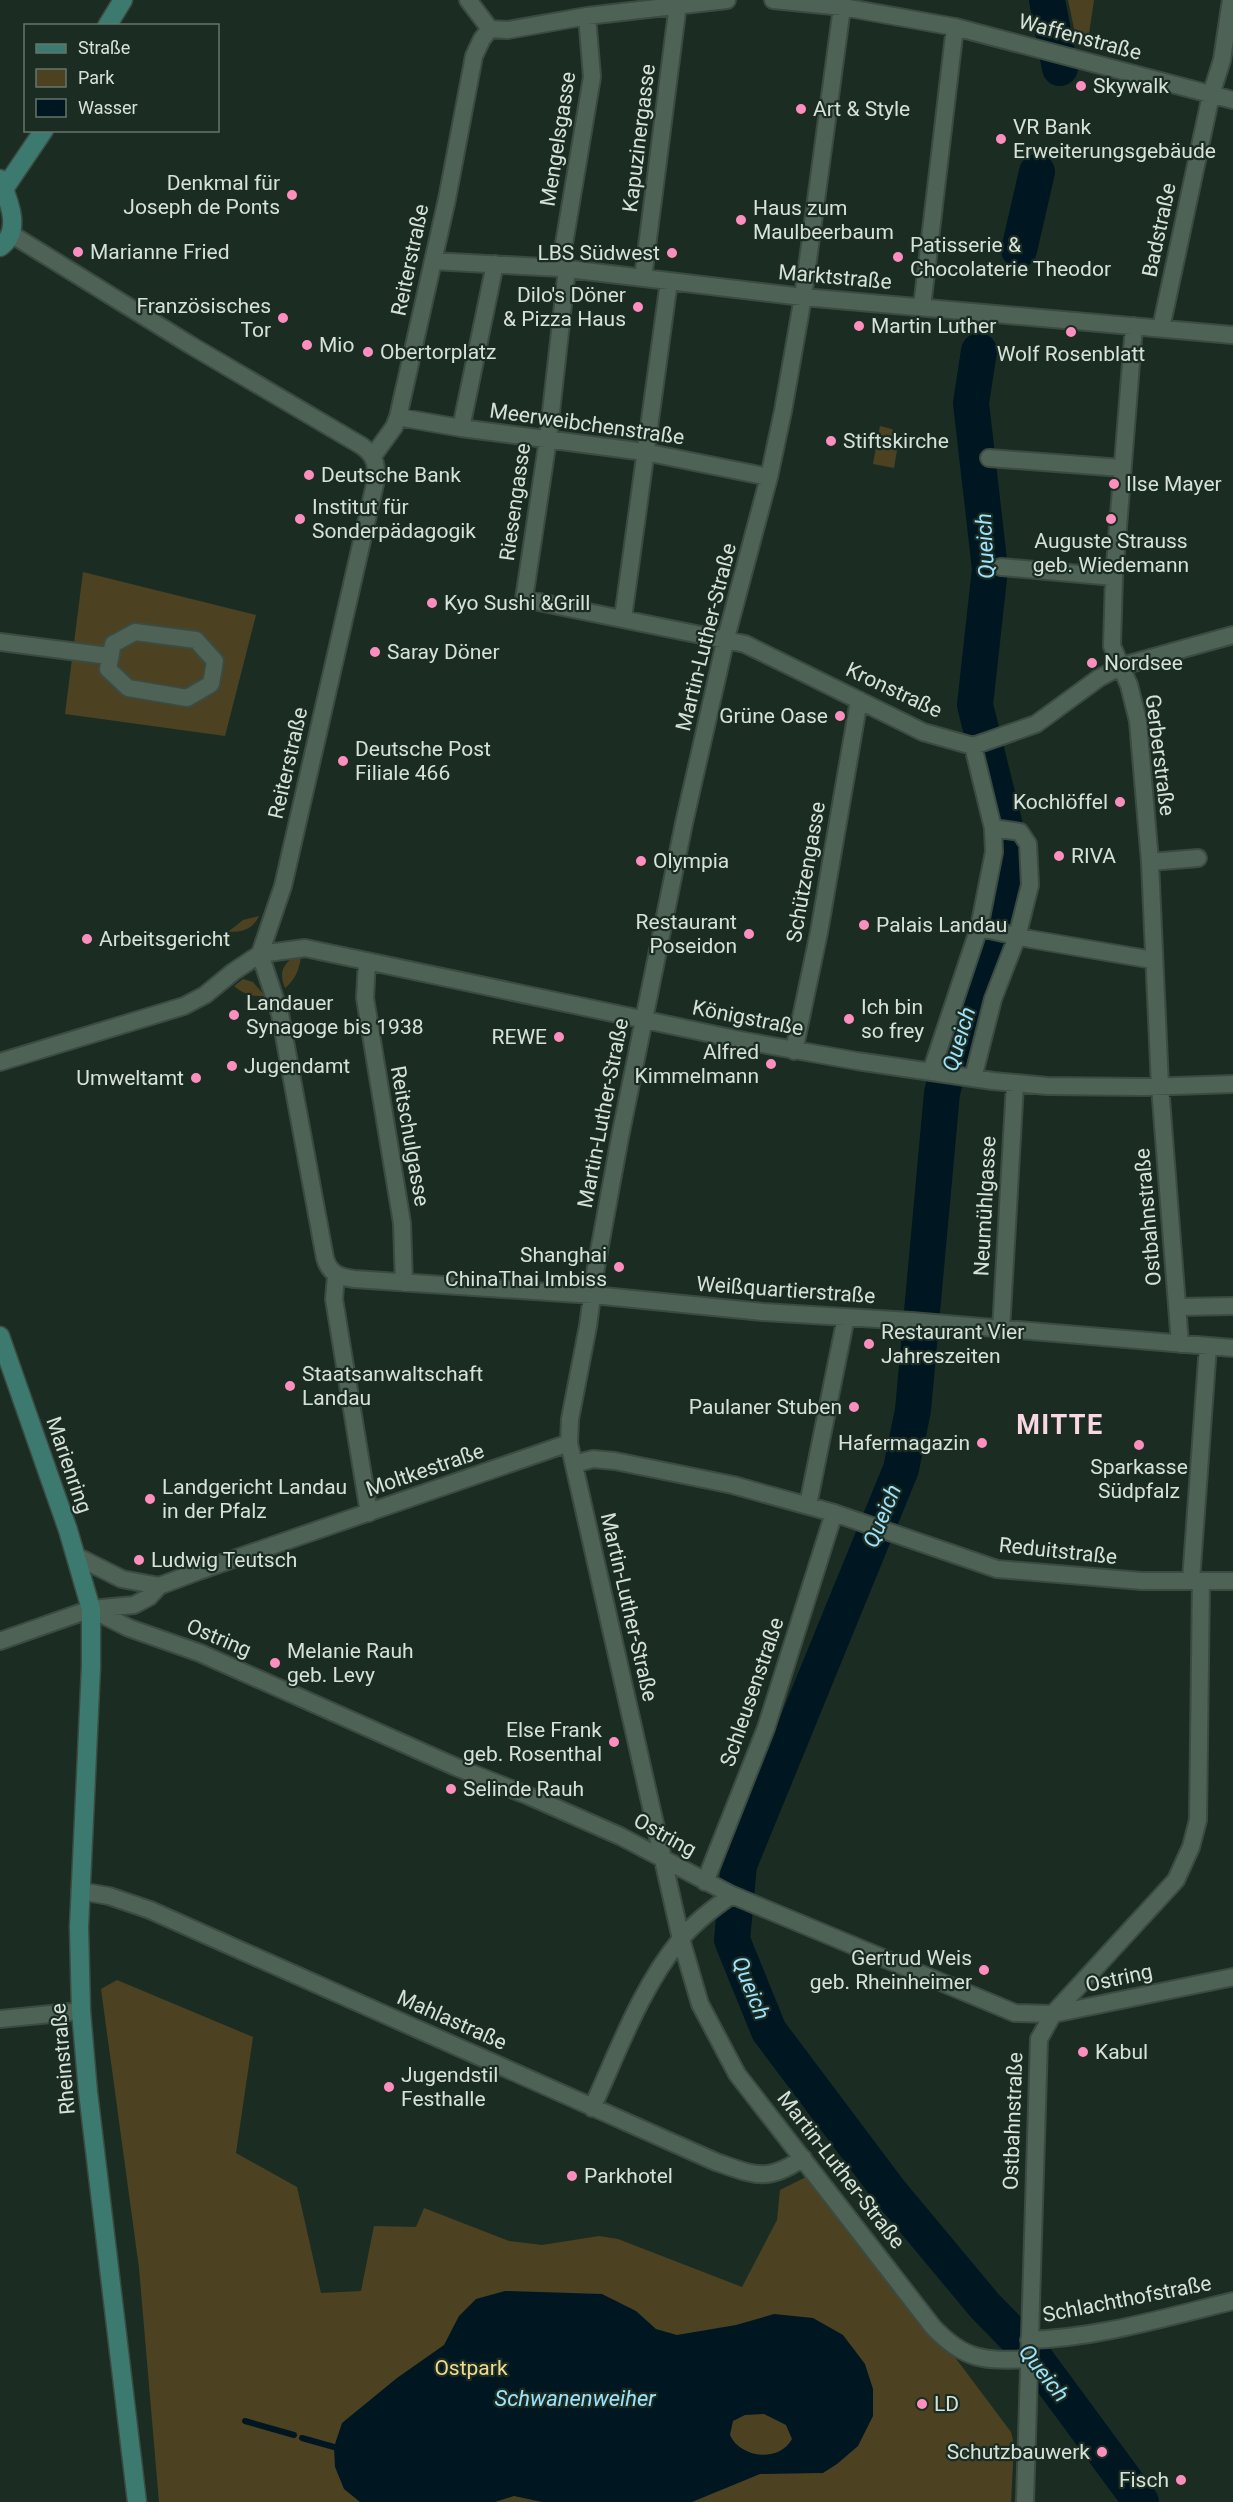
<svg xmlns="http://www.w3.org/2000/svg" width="1233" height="2502" viewBox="0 0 1233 2502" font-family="Roboto,sans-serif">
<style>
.green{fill:#4c4221}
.water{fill:#001721;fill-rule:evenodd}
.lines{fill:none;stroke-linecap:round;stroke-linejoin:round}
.stream{stroke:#001721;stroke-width:6}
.river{stroke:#001721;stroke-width:36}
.street-casing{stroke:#3b4b42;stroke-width:20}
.secondary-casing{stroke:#3b4b42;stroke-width:21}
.street{stroke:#4e6256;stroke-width:16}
.secondary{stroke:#3c7a70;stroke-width:18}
.poi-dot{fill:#fe8ebd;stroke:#1b2d23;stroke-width:2}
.labels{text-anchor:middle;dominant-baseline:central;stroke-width:4.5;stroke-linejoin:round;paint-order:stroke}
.street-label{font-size:21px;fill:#d6e1da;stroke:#1b2d23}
.poi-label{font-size:21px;fill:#d6e1da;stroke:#1b2d23;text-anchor:start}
.park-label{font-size:21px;fill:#f1da91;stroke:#1b2d23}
.water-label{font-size:22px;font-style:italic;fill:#9fe2fd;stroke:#1b2d23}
.district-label{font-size:27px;font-weight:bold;letter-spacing:1.5px;fill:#f8d7e3;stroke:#1b2d23}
</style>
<rect width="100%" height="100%" fill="#1b2d23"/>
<path class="green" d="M 1068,0 L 1094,0 L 1089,34 L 1075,33 Z
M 880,426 L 892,429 L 898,444 L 894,468 L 873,464 Z
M 83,572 L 256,615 L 225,736 L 65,714 Z
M 259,916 C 252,930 243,932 228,932 L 243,920 Z
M 295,956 L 301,957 C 299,970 295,980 285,988 C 279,973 282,965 295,956 Z
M 243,979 L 253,982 L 265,996 C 253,997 243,994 234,986 Z
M 117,1980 L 253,2037 L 236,2153 L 297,2187 L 321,2293 L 361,2291 L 374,2226 L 416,2227 L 424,2208 L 509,2241 L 542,2245 L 599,2236 L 618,2239 L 742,2287 L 777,2220 L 780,2190 L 816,2172 L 1011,2432 L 1014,2445 L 1011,2502 L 159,2502 L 139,2268 L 101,1989 Z"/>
<path class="water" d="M 505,2291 L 602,2294 L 636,2311 L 656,2329 L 677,2335 L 736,2325 L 774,2314 L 813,2318 L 843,2335 L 865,2364 L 873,2389 L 873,2416 L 858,2446 L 837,2464 L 823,2473 L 760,2474 L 692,2502 L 542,2502 L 514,2496 L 495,2502 L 360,2502 L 344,2489 L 335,2467 L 334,2447 L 342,2423 L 397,2378 L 444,2345 L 459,2316 L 476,2299 ZM 764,2414 L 786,2425 L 792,2439 C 779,2463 740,2458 730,2435 L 733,2421 L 745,2415 Z"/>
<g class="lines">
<path class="stream" d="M 245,2421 L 294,2435
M 302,2438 L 334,2447"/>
<path class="river" d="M 1047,0 L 1060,68
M 1019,250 L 1037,172
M 979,351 L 971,403 L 990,569 L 975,705 L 1006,830 L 1005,887 L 998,917 L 956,1036 L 942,1093 L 913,1410 L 901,1469 L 739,1865 L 732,1940 L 769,2031 L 890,2192 L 985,2306 L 1032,2354 L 1141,2502"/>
<g class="street-casing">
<path id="street" d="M 468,0 L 490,29
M 773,0 L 843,7 L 955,27 L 1233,100
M 843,0 L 803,297 L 783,411 L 769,477 L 726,638 L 684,823 L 620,1137 L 595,1273 L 588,1326 L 570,1419 L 569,1443 L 681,1939 L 700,2004 L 737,2074 L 933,2327 C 965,2361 985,2361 1029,2359
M 490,29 L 508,30 L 587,16 L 727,0
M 11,234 L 192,346 L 362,446 C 377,457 377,467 375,484 L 283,886 L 260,954 L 280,1014 L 325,1258 C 329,1273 339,1277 354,1279 L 593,1295 L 763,1312 L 911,1321 L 1233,1348
M 433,261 L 560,268 L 803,297 L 1233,335
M 560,268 L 592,77 L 587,16
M 567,269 L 548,439 L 524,599 L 745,644 L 923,732 L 973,746 L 1036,724 L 1099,678 L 1122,666 L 1233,635
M 643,278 L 678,4
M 922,307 L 955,27
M 1134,326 L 1114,577 L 1112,646 L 1129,685 L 1138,721 L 1150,862 L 1160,1086 L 1180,1344
M 1161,328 L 1211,95 L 1222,60 L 1231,0
M 398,417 L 461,428 L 645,452 L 769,477
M 461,428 L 495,264
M 373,456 L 394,427 L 398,417 L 447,199 L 474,56 L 482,39 L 490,29
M 989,458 L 1122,468
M 1001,567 L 1114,577
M 623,618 L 669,281
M 135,632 L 196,640 L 215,661 L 211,684 L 187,698 L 128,688 L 108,669 L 113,644 Z
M 0,642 L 109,656
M 1150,862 L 1198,858
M 985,929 L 1030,939 L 1153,960
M 367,961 L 365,998 L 402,1223 L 404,1283
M 794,1051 L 819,932 L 859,700
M 0,1062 L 184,1006 L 205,995 L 233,972 L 260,954 L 305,948 L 745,1041 L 857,1061 L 993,1081 L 1047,1086 L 1145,1087 L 1233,1084
M 931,1072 L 979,928 L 994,852 L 993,828 L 973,746
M 973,1078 L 993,999 L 1017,937 L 1030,885 L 1028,844 L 1020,832 L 993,828
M 336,1276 L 334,1299 L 369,1513
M 1178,1307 L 1233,1306
M 1001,1330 L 1015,1084
M 574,1464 L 593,1459 L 615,1461 L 733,1485 L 834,1513 L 997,1569 L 1142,1581 L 1233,1581
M 808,1505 L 846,1317
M 76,1556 L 122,1579 L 159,1586
M 1191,1581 L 1208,1346
M 91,1609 L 129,1628 L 200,1653 L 456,1767 L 529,1796 L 620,1836 L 732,1895 L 1015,2013 L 1053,2014 L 1233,1977
M 0,1641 L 91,1609 L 134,1605 L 149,1597 L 159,1586 L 199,1571 L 569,1443
M 705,1882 L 766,1728 L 834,1513
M 80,1891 L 109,1896 L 150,1910 L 716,2162 C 754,2175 767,2183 803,2158
M 0,2019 L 81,2011
M 592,2108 C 618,2052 640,1989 680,1940 C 694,1923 713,1908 732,1895
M 1029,2340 C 1098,2338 1167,2317 1233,2301
M 1025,2502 L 1039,2039 L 1053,2014 L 1176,1880 L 1191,1847 L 1198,1820 L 1201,1581"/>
</g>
<g class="secondary-casing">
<path id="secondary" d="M 107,26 L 123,0
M 0,179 C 8,199 23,231 0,247
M 4,189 L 44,130
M 0,1336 L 68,1530 L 91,1609 L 91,1667 L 79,1927 L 81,2011 L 88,2092 L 137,2502"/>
</g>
<use href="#street" class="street"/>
<use href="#secondary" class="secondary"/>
</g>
<g class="poi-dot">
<circle cx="1081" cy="86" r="6"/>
<circle cx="801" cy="109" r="6"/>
<circle cx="1001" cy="139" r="6"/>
<circle cx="292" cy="195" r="6"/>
<circle cx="741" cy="220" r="6"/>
<circle cx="78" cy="252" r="6"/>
<circle cx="672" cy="253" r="6"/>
<circle cx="898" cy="257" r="6"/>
<circle cx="638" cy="307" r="6"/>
<circle cx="283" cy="318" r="6"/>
<circle cx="859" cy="326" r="6"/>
<circle cx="1071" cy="332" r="6"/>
<circle cx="307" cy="345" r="6"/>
<circle cx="368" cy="352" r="6"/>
<circle cx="831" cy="441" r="6"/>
<circle cx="309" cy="475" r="6"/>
<circle cx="1114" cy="484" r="6"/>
<circle cx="300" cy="519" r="6"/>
<circle cx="1111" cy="519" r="6"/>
<circle cx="432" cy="603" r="6"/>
<circle cx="375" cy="652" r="6"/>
<circle cx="1092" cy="663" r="6"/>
<circle cx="840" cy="716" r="6"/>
<circle cx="343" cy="761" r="6"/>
<circle cx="1120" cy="802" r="6"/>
<circle cx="1059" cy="856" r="6"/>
<circle cx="641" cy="861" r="6"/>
<circle cx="864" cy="925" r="6"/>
<circle cx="749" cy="934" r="6"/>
<circle cx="87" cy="939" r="6"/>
<circle cx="234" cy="1015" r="6"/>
<circle cx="849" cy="1019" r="6"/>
<circle cx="559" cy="1037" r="6"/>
<circle cx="771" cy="1064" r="6"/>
<circle cx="232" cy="1066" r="6"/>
<circle cx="196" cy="1078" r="6"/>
<circle cx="619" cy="1267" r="6"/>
<circle cx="869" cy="1344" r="6"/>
<circle cx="290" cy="1386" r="6"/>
<circle cx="854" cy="1407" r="6"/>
<circle cx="982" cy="1443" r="6"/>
<circle cx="1139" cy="1445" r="6"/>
<circle cx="150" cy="1499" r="6"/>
<circle cx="139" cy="1560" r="6"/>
<circle cx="275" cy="1663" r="6"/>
<circle cx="614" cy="1742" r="6"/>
<circle cx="451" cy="1789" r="6"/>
<circle cx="984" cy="1970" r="6"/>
<circle cx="1083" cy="2052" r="6"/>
<circle cx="389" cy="2087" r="6"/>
<circle cx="572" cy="2176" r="6"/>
<circle cx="922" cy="2404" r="6"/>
<circle cx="1102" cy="2452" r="6"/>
<circle cx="1181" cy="2480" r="6"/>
</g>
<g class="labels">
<g class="street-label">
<text transform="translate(1080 37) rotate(15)">Waffenstraße</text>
<text transform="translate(639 138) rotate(-83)">Kapuzinergasse</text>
<text transform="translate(558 139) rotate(-81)">Mengelsgasse</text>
<text transform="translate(1159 230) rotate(-78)">Badstraße</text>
<text transform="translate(410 260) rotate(-78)">Reiterstraße</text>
<text transform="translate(835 277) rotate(5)">Marktstraße</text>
<text transform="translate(587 424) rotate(8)">Meerweibchenstraße</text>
<text transform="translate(515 502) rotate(-82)">Riesengasse</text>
<text transform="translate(706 637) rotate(-76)">Martin-Luther-Straße</text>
<text transform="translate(894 690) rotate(25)">Kronstraße</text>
<text transform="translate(1160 755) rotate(83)">Gerberstraße</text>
<text transform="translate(288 763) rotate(-77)">Reiterstraße</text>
<text transform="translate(806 872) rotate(-80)">Schützengasse</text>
<text transform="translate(748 1018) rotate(11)">Königstraße</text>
<text transform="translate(603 1113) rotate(-79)">Martin-Luther-Straße</text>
<text transform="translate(410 1136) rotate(80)">Reitschulgasse</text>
<text transform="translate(985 1206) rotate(-87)">Neumühlgasse</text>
<text transform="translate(1148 1217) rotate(-95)">Ostbahnstraße</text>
<text transform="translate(786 1290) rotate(4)">Weißquartierstraße</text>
<text transform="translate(69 1465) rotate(71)">Marienring</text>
<text transform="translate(425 1470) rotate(-19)">Moltkestraße</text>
<text transform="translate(1058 1551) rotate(6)">Reduitstraße</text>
<text transform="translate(629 1607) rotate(77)">Martin-Luther-Straße</text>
<text transform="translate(219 1638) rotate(23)">Ostring</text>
<text transform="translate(752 1692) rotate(-71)">Schleusenstraße</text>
<text transform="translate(665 1835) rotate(29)">Ostring</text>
<text transform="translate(1119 1978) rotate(-12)">Ostring</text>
<text transform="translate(452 2020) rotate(24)">Mahlastraße</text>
<text transform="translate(63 2059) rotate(-95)">Rheinstraße</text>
<text transform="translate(1013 2121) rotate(-88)">Ostbahnstraße</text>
<text transform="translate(841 2170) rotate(52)">Martin-Luther-Straße</text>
<text transform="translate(1127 2299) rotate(-11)">Schlachthofstraße</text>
</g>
<g class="poi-label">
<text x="1093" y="86">Skywalk</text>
<text x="813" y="109">Art &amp; Style</text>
<text x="1013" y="127">VR Bank<tspan x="1013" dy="24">Erweiterungsgebäude</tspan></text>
<text x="280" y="183" text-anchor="end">Denkmal für<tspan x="280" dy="24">Joseph de Ponts</tspan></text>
<text x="753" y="208">Haus zum<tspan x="753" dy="24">Maulbeerbaum</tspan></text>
<text x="910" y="245">Patisserie &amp;<tspan x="910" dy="24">Chocolaterie Theodor</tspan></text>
<text x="90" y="252">Marianne Fried</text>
<text x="660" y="253" text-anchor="end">LBS Südwest</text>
<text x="626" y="295" text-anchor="end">Dilo's Döner<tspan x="626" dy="24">&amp; Pizza Haus</tspan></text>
<text x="271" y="306" text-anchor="end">Französisches<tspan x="271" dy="24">Tor</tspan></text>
<text x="871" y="326">Martin Luther</text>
<text x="319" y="345">Mio</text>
<text x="380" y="352">Obertorplatz</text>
<text x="1071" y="354" text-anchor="middle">Wolf Rosenblatt</text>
<text x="843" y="441">Stiftskirche</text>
<text x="321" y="475">Deutsche Bank</text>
<text x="1126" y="484">Ilse Mayer</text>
<text x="312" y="507">Institut für<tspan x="312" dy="24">Sonderpädagogik</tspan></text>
<text x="1111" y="541" text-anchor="middle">Auguste Strauss<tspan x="1111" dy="24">geb. Wiedemann</tspan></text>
<text x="444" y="603">Kyo Sushi &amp;Grill</text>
<text x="387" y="652">Saray Döner</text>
<text x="1104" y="663">Nordsee</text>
<text x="828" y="716" text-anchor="end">Grüne Oase</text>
<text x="355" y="749">Deutsche Post<tspan x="355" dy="24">Filiale 466</tspan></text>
<text x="1108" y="802" text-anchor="end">Kochlöffel</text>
<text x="1071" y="856">RIVA</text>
<text x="653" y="861">Olympia</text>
<text x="737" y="922" text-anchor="end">Restaurant<tspan x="737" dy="24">Poseidon</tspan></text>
<text x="876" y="925">Palais Landau</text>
<text x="99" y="939">Arbeitsgericht</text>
<text x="246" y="1003">Landauer<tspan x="246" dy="24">Synagoge bis 1938</tspan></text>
<text x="861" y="1007">Ich bin<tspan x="861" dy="24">so frey</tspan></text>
<text x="547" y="1037" text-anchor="end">REWE</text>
<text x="759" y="1052" text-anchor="end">Alfred<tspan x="759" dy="24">Kimmelmann</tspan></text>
<text x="244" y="1066">Jugendamt</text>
<text x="184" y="1078" text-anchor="end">Umweltamt</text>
<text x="607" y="1255" text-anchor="end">Shanghai<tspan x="607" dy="24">ChinaThai Imbiss</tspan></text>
<text x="881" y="1332">Restaurant Vier<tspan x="881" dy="24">Jahreszeiten</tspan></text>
<text x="302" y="1374">Staatsanwaltschaft<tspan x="302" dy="24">Landau</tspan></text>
<text x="842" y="1407" text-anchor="end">Paulaner Stuben</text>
<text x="970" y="1443" text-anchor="end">Hafermagazin</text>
<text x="1139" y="1467" text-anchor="middle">Sparkasse<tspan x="1139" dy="24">Südpfalz</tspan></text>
<text x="162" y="1487">Landgericht Landau<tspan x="162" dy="24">in der Pfalz</tspan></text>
<text x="151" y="1560">Ludwig Teutsch</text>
<text x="287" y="1651">Melanie Rauh<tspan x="287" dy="24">geb. Levy</tspan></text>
<text x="602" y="1730" text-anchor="end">Else Frank<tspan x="602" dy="24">geb. Rosenthal</tspan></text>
<text x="463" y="1789">Selinde Rauh</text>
<text x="972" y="1958" text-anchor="end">Gertrud Weis<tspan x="972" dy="24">geb. Rheinheimer</tspan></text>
<text x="1095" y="2052">Kabul</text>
<text x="401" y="2075">Jugendstil<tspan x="401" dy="24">Festhalle</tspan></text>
<text x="584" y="2176">Parkhotel</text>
<text x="934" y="2404">LD</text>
<text x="1090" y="2452" text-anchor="end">Schutzbauwerk</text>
<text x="1169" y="2480" text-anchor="end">Fisch</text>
</g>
<g class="park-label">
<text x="471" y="2368">Ostpark</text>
</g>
<g class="water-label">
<text transform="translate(985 546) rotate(-93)">Queich</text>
<text transform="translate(959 1039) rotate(-73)">Queich</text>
<text transform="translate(882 1516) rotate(-68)">Queich</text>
<text transform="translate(751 1988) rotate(68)">Queich</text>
<text transform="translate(1044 2373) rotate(52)">Queich</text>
<text x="575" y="2398">Schwanenweiher</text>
</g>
<g class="district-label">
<text x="1060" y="1425">MITTE</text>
</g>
</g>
<rect x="24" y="24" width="195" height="108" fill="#1b2d23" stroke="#66756c" stroke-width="1.5"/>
<rect x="36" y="44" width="30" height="9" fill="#3c7a70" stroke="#66756c" stroke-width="1.5"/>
<text x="78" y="54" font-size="18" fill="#d6e1da">Straße</text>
<rect x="36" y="69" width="30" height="18" fill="#4c4221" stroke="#66756c" stroke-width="1.5"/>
<text x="78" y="84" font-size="18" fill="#d6e1da">Park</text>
<rect x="36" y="99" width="30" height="18" fill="#001721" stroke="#66756c" stroke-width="1.5"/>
<text x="78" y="114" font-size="18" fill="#d6e1da">Wasser</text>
</svg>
